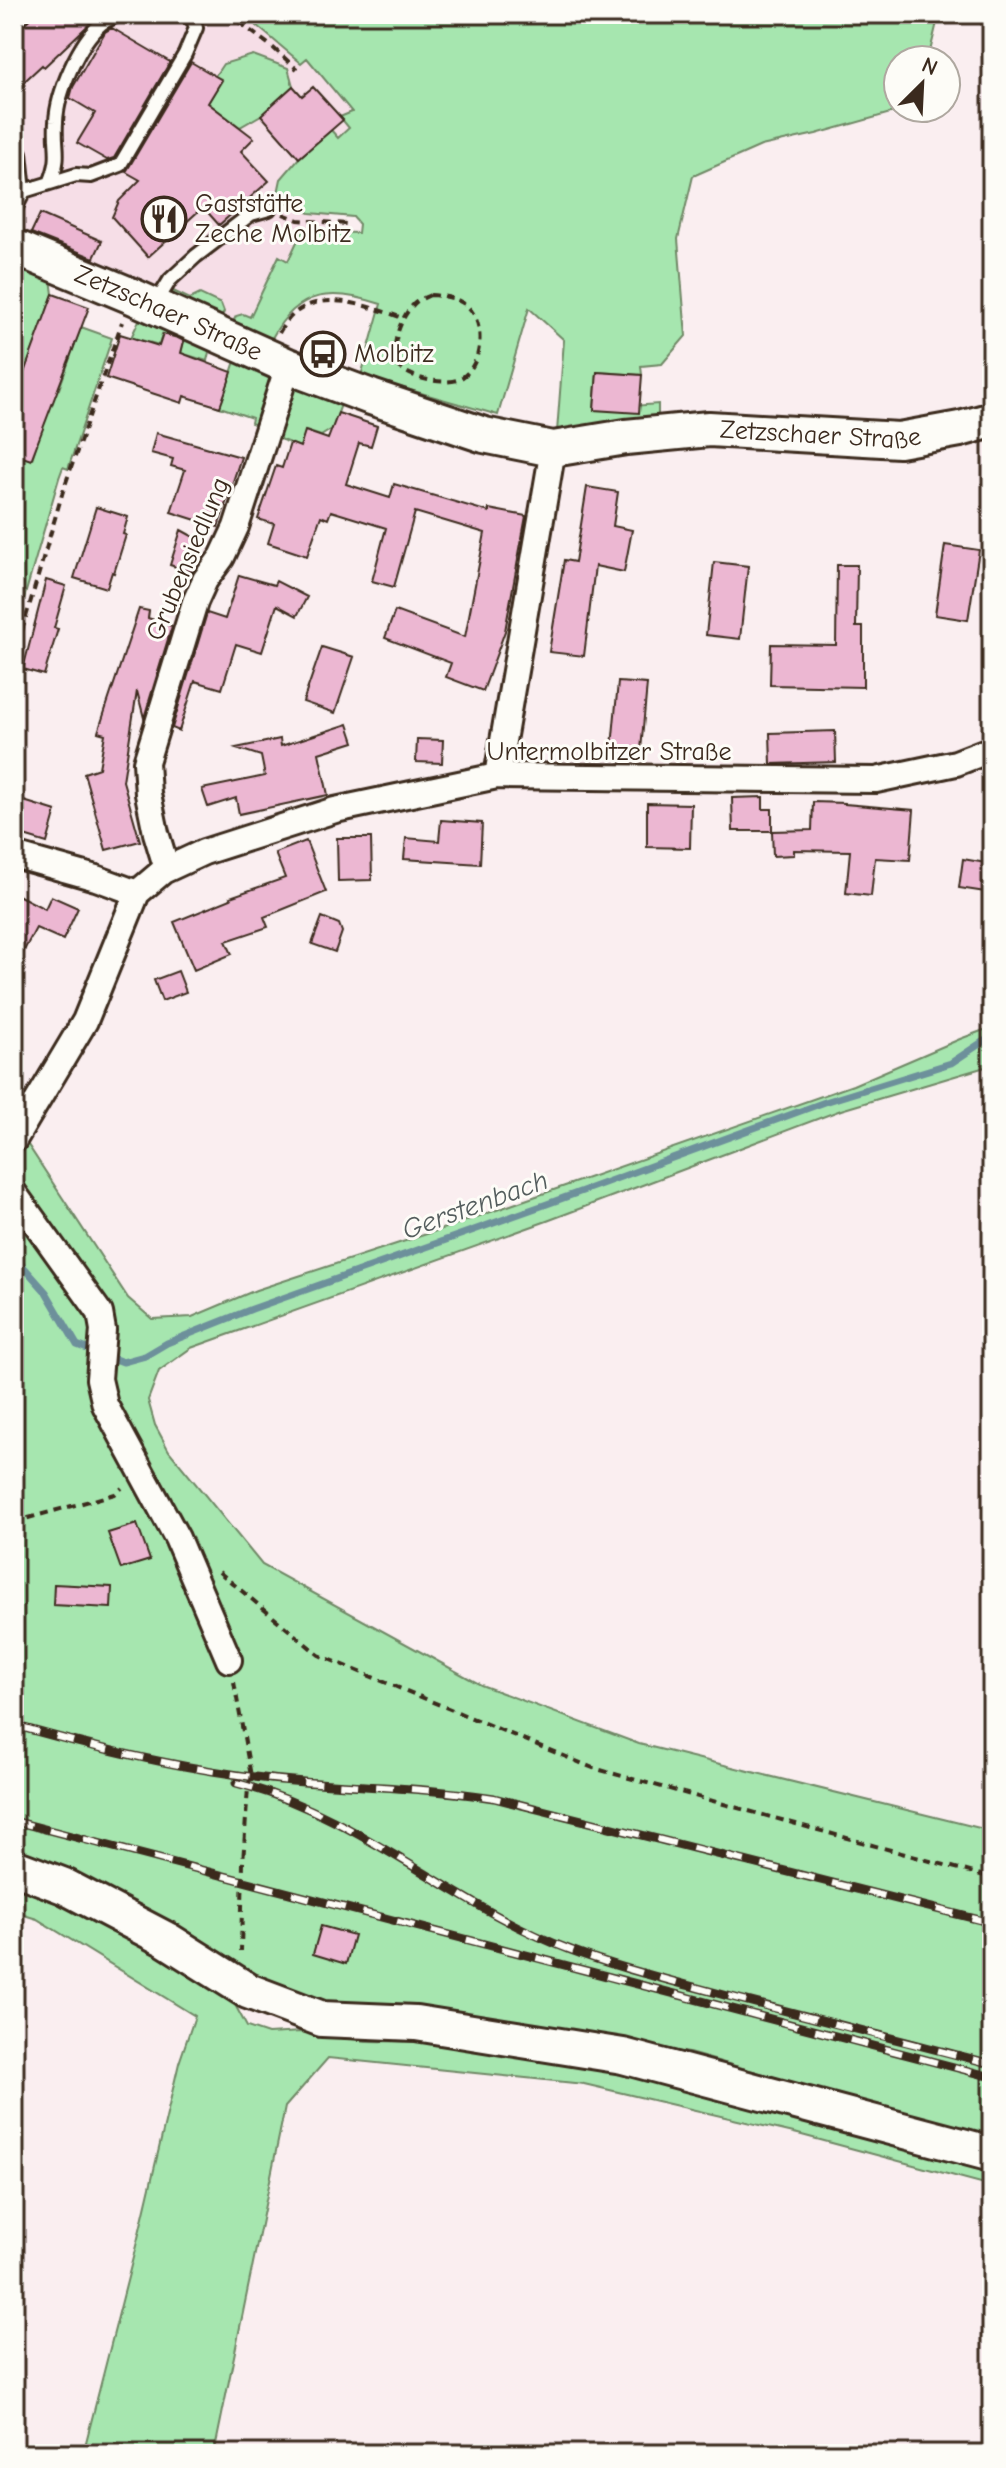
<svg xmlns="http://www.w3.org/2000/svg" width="1006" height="2468" viewBox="0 0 1006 2468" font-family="'Comic Neue',sans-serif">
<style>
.built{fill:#f6dee7}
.green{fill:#a6e6af;stroke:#708866;stroke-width:2}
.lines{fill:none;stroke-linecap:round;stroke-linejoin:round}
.stream{stroke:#6d909b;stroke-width:7}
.building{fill:#ecb7d2;stroke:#3b2a1e;stroke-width:2}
.lane-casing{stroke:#3b2a1e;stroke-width:18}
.street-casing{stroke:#3b2a1e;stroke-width:30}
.secondary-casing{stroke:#3b2a1e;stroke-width:40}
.path{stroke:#3b2a1e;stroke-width:4;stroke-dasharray:8 6;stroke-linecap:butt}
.lane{stroke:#fdfcf7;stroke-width:12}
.street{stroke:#fdfcf7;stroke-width:24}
.secondary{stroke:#fdfcf7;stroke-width:34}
.rail-casing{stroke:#3b2a1e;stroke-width:9}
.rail{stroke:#fdfcf7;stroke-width:6;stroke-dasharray:18;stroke-linecap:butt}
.labels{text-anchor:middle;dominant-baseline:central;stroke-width:6;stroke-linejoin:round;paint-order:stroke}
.poi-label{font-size:26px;fill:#3b2a1e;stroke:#fdfcf7;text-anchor:start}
.street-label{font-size:26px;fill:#3b2a1e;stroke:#fdfcf7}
.water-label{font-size:28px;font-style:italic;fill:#545d5d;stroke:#fdfcf7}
</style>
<rect width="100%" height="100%" fill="#faeef0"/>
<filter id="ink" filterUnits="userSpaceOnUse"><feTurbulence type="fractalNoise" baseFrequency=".0125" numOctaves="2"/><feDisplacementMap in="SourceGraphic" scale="16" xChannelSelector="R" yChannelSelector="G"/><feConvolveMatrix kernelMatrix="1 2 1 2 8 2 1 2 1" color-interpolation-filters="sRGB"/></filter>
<g filter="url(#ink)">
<path class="built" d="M 14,14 L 314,14 L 381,117 L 265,348 L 14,237 Z"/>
<path class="green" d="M 243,14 L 939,14 L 928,60 L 898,60 L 898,108 L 900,108 L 898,111 L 816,134 L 761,146 L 693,176 L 678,239 L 686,336 L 662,364 L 641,366 L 642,375 L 597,372 L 594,409 L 658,404 L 658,422 L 557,432 L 564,340 L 529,308 L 498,415 L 361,376 L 381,304 C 333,288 298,289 272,338 L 232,324 L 236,316 L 243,314 L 250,317 L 279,256 L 288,261 L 302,231 L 358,233 L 359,224 L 353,217 L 310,213 L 277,198 L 281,179 L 299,158 L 331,130 L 338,138 L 349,128 L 340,117 L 352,112 L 307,58 L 301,63 Z
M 253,55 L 288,68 L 293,86 L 261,115 L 240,127 L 208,103 L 221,79 L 215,76 L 223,64 Z
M 14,255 L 50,271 L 53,294 L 21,382 L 14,379 Z
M 171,290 L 190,299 L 200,294 L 221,304 L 224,312 L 221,319 L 174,299 Z
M 142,314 L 172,326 L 168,336 L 162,334 L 159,345 L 134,338 L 129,342 Z
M 81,327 L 112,338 L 68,469 L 63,467 L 59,478 L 14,633 L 14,454 L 32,459 L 54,388 L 59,389 Z
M 182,330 L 211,343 L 207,361 L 181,353 L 184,341 L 178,338 Z
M 237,355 L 269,370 L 275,382 L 261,427 L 251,423 L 252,418 L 217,406 L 222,401 Z
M 303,384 L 343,399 L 332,429 L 321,436 L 306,431 L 300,447 L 274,437 L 291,388 Z
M 992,1027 L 992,1065 L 841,1110 L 547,1221 L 191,1348 L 159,1371 L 148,1400 L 155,1425 L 169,1451 L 262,1565 L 481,1685 L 639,1744 L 992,1831 L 992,2138 L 689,2053 L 573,2033 L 339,2016 L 274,1994 L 14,1854 L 14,1150 L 24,1139 L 128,1298 L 152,1319 L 192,1317 L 256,1290 L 448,1227 L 853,1085 L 960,1039 Z
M 14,1876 L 91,1912 L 217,1989 L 234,2003 L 247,2027 L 268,2034 L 301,2032 L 366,2041 L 437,2042 L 559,2054 L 992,2160 L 992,2186 L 798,2134 L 584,2084 L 328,2058 L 285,2107 L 214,2454 L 83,2454 L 138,2238 L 179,2063 L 195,2016 L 37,1919 L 14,1912 Z"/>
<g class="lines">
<path class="stream" d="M 14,1256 L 46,1292 L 77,1345 L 95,1352
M 107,1356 L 123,1362 L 145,1356 L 167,1343 L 252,1309 L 547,1204 L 825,1102 L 951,1063 L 984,1041 L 992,1038"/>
</g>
<path class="building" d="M 35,14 L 100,14 L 44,67 L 42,65 L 14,91 L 14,33 Z
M 112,28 L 170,62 L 114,158 L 107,160 L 77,143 L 95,113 L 70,98 L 73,87 L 105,32 Z
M 191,62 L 222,80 L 208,103 L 254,138 L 241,151 L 269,181 L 219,225 L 203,207 L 148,257 L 112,217 L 119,201 L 140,180 L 126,172 Z
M 293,86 L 302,96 L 313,87 L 343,120 L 299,158 L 261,115 Z
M 40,214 L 102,241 L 94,258 L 31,233 Z
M 53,294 L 89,307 L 31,460 L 14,454 L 14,400 Z
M 120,334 L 159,346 L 163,334 L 178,338 L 184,341 L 181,353 L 232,372 L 220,407 L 184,396 L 182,403 L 106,378 Z
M 597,372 L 642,375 L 639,413 L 594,410 Z
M 338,413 L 377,426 L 371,446 L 359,443 L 346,484 L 390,498 L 394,484 L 489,512 L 489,509 L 526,516 L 505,631 L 483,691 L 446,677 L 451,663 L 385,638 L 395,611 L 465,637 L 485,533 L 415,512 L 394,587 L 372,581 L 386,528 L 331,511 L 328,519 L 321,516 L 307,556 L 268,543 L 274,524 L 258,519 L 276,466 L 282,468 L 290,443 L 300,447 L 305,431 L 328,439 Z
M 156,433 L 241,457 L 218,527 L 171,512 L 185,470 L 171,466 L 173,459 L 151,453 Z
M 587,487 L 618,492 L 613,526 L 632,530 L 624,572 L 595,566 L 584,656 L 549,652 L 564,560 L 575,562 Z
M 96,507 L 128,517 L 123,534 L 126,535 L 114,573 L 112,572 L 107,588 L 74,578 Z
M 181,530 L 203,542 L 192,572 L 170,565 Z
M 945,545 L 979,550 L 968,620 L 935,615 Z
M 714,562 L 748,566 L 740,639 L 706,635 Z
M 837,565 L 857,565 L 856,627 L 863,627 L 863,687 L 770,685 L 771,644 L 836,645 Z
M 239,575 L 274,585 L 276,581 L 307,597 L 297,616 L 277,605 L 262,652 L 236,644 L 222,689 L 195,681 L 179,731 L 172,728 L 207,613 L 225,619 Z
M 46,580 L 66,586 L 54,628 L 58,629 L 44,675 L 23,669 Z
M 139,609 L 149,611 L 148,618 L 172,626 L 144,718 L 137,691 L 123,781 L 140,841 L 106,850 L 84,773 L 99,768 L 105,734 L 98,732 Z
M 322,647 L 354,657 L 335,713 L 303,702 Z
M 618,682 L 647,684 L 641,750 L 612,747 Z
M 348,724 L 354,742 L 319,753 L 328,795 L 239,814 L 236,798 L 208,807 L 202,789 L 265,776 L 261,756 L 236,748 L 280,739 L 281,746 Z
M 835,731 L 836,762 L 771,764 L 770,733 Z
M 417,739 L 443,740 L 442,763 L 416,762 Z
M 763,797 L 763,809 L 772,809 L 772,831 L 733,831 L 732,798 Z
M 14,798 L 56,811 L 47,843 L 14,833 Z
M 813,802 L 845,803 L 845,804 L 914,810 L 910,860 L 875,858 L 871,896 L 846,893 L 850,851 L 794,850 L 794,855 L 773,856 L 772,831 L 812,830 Z
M 647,803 L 691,804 L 690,848 L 647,847 Z
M 441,820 L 482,823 L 480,864 L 404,859 L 406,838 L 439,841 Z
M 337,838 L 371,838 L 372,880 L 338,881 Z
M 306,841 L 326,892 L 264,917 L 268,927 L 226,941 L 232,954 L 194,970 L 174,922 L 231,899 L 230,897 L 285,878 L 275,853 Z
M 963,859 L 992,864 L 992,893 L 959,888 Z
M 14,893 L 45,909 L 51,896 L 78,908 L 63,940 L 36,928 L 14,969 Z
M 322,917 L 339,924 L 342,932 L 335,952 L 312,944 Z
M 178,971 L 186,992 L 162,1001 L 154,980 Z
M 137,1524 L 150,1560 L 121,1569 L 108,1533 Z
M 54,1584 L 112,1587 L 111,1608 L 53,1605 Z
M 321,1926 L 354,1935 L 346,1964 L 313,1954 Z"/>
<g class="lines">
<g class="lane-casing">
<path id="lane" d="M 14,144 L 20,153 L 24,191 L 14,211
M 50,183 C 62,155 54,149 56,122 C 57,93 79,42 102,23 C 107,20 113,17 119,14
M 24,191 L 76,175 L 91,176 L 120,165 L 185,54 L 196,28 L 193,19 L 184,14
M 156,303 L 170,280 L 196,256 L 251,214 L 269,209"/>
</g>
<g class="street-casing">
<path id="street" d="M 497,776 L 553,449
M 14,855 L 96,878 L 137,893
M 167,869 L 156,833 L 148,794 L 146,762 L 195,602 L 205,580 L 222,557 L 236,527 L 288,366
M 14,1140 L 85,1021 L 137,893 L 163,871 L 204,852 L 335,810 L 497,776 L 876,780 L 956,763 L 992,749
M 14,1193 L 100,1313 L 103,1330 L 99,1379 L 105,1405 L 177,1538 L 229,1660"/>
</g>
<g class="secondary-casing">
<g id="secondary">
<path id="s1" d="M 14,247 L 132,296 L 288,366 L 371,397 L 484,435 L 553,449 L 626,437 L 709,429 L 899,440 L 960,429 L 992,420"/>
<path d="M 14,1867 L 64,1886 L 167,1940 L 248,1991 L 322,2019 L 416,2023 L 623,2056 L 992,2154"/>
</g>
</g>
<path class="path" d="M 228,14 L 271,46 L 297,69
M 283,214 L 298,220 L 347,224
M 430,295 C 444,296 459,297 470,309 C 486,327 482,370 457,380 C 447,383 430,381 420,378 C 409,374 402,371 395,362 C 392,344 400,318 413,305 C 417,300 424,298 430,295 Z
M 279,333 C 306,282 361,304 403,318
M 14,658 L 63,491 L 122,322
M 14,1522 L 115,1494 L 122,1488
M 219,1572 L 319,1655 L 593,1768 L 992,1878
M 234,1682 L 251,1776 L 248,1787 L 243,1863 L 241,1951"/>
<use href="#lane" class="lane"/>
<use href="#street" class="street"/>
<use href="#secondary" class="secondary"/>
<g class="rail-casing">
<path id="rail" d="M 21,1727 C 114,1753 208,1775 304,1782 C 369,1787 429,1788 494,1798 L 992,1923
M 236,1783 C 361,1815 453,1906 571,1950 C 621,1969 677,1982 728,1996 C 816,2019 904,2042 992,2064
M 14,1821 L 992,2077"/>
</g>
<use href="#rail" class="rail"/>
</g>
</g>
<defs>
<g id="restaurant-ring" transform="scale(2.3)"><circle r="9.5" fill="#fdfcf7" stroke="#3b2a1e" stroke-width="1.5"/><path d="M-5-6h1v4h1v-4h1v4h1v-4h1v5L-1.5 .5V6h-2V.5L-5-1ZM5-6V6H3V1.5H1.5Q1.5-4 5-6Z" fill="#3b2a1e"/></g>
<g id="bus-ring" transform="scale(2.3)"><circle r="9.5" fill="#fdfcf7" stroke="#3b2a1e" stroke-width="1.5"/><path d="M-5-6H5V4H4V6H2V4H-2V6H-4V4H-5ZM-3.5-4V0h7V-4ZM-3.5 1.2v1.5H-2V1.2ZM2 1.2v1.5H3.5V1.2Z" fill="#3b2a1e"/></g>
</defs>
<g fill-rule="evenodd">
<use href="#restaurant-ring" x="164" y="219"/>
<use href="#bus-ring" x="323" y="354"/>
</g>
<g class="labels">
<g class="poi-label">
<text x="195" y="204">Gaststätte<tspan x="195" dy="30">Zeche Molbitz</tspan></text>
<text x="354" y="354">Molbitz</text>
</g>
<g class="street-label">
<text stroke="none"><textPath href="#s1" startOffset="168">Zetzschaer Straße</textPath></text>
<text stroke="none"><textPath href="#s1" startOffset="846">Zetzschaer Straße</textPath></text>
<text transform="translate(188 559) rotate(-67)">Grubensiedlung</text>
<text x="609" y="752">Untermolbitzer Straße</text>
</g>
<g class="water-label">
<text transform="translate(475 1205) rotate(-20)">Gerstenbach</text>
</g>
</g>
<rect width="1006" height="2468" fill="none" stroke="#fdfcf7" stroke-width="48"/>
<rect x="24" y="24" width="958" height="2420" fill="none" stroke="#3b2a1e" stroke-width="3" filter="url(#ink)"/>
<g transform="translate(922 84) rotate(24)"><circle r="38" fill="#fdfcf7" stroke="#afa8a0" stroke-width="2"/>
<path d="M0-6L14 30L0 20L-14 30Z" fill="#3b2a1e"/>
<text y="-12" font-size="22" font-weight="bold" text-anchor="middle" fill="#3b2a1e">N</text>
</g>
</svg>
